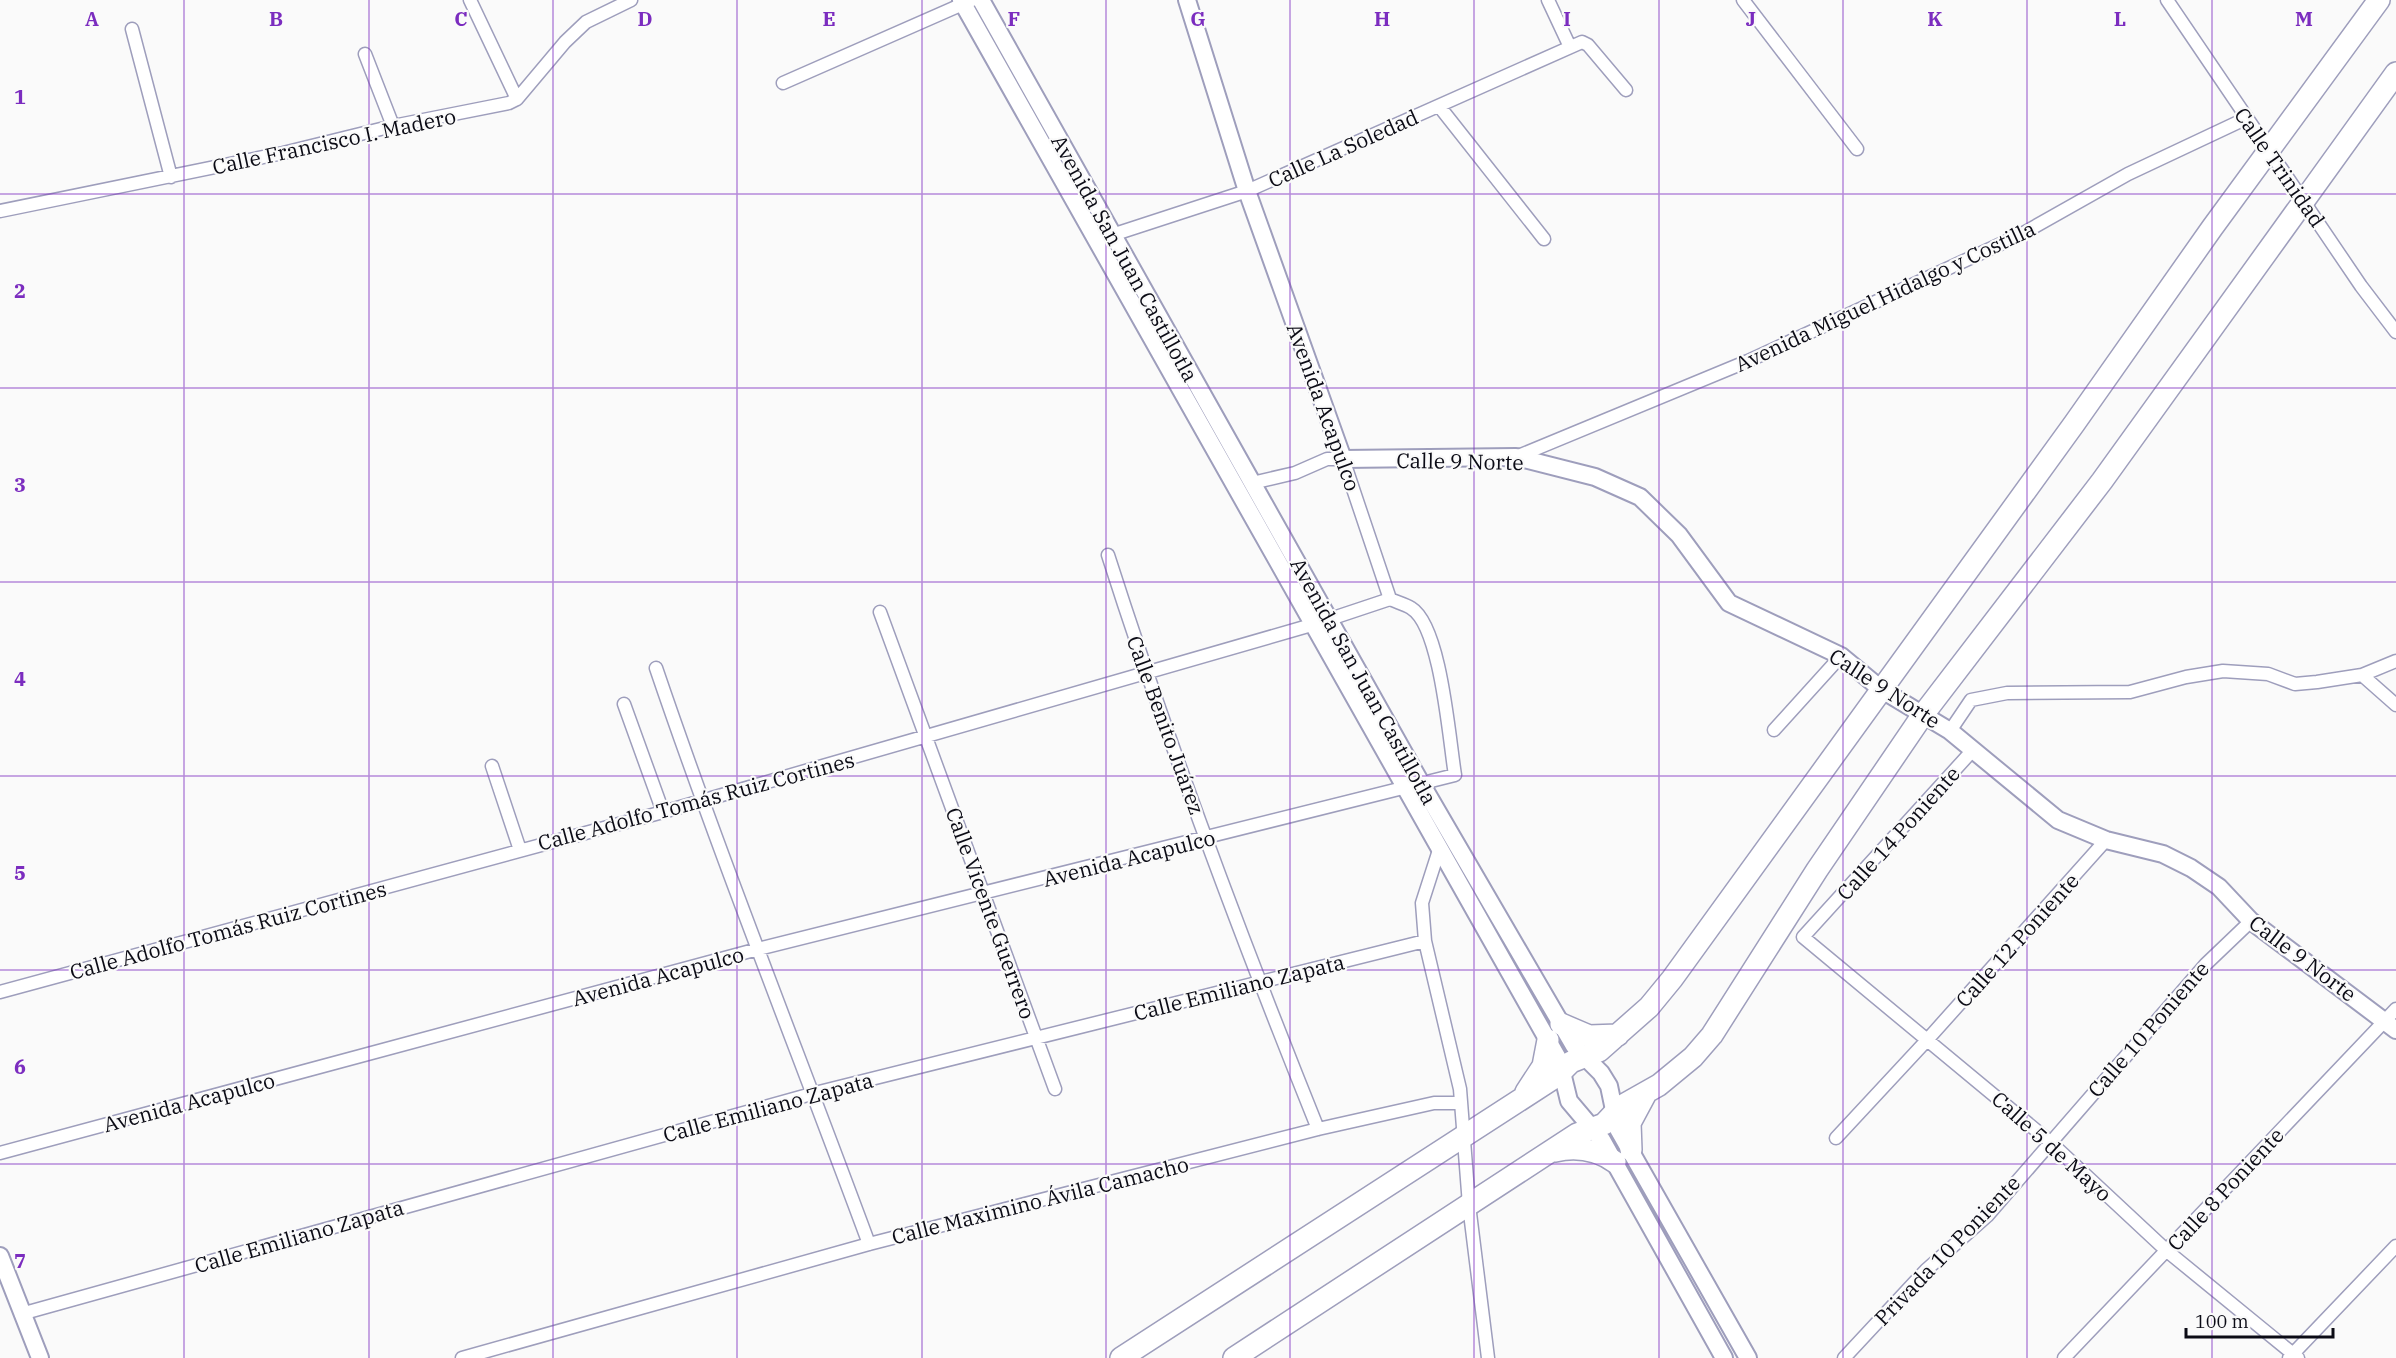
<svg xmlns="http://www.w3.org/2000/svg" width="2396" height="1358" viewBox="0 0 2396 1358" font-family="'IBM Plex Serif',serif">
<style>
.lines{fill:none;stroke-linecap:round;stroke-linejoin:round}
.street-casing{stroke:#9e9ebc;stroke-width:15}
.secondary-casing{stroke:#9e9ebc;stroke-width:20}
.highway-casing{stroke:#9e9ebc;stroke-width:24}
.street{stroke:#fff;stroke-width:12}
.secondary{stroke:#fff;stroke-width:16}
.highway{stroke:#fff;stroke-width:21}
.grid{fill:none;stroke:#7b2cbf;stroke-width:1.5;stroke-opacity:0.55}
.labels{text-anchor:middle;dominant-baseline:central;stroke-width:4.5;stroke-linejoin:round;paint-order:stroke}
.street-label{font-size:21px;fill:#0b0b15;stroke:#fafafa}
.grid-label{font-size:20px;text-anchor:middle;font-weight:bold;fill:#7b2cbf;stroke:#fafafa;stroke-width:4.5;stroke-linejoin:round;paint-order:stroke}
</style>
<rect width="100%" height="100%" fill="#fafafa"/>
<g class="lines">
<g class="street-casing">
<path id="street" d="M 470,0 L 517,99
M 1548,0 L 1570,47
M 1743,0 L 1857,149
M 2167,0 L 2361,286 L 2396,332
M 132,29 L 171,177
M 365,54 L 393,126
M 783,83 L 972,0
M 1439,106 L 1544,239
M 0,211 L 283,153 L 393,126 L 509,103 L 517,99 L 565,42 L 586,22 L 631,0
M 1112,235 L 1247,191 L 1582,42 L 1588,45 L 1626,90
M 1516,457 L 1748,361 L 2020,235 L 2128,174 L 2247,118
M 1252,483 L 1295,473 L 1327,459 L 1343,459 L 1390,599
M 1108,555 C 1170,749 1242,940 1318,1129
M 880,612 L 1055,1089
M 656,668 C 722,862 798,1052 869,1244
M 2362,675 L 2396,705
M 624,704 L 663,812
M 1774,730 L 1841,656
M 1950,731 L 1971,700 L 2007,693 L 2130,692 L 2186,677 L 2223,671 L 2268,674 L 2295,684 L 2317,682 L 2362,675 L 2396,661
M 1972,751 L 1803,937 L 2049,1141 L 2167,1251 L 2298,1358
M 492,766 L 520,850
M 1440,847 L 1422,903 L 1425,941 L 1460,1089 L 1469,1205 L 1488,1358
M 0,992 L 663,812 L 1315,624 L 1390,599
M 1836,1138 L 1928,1039 L 2106,840
M 0,1153 L 758,949 L 1455,775 C 1449,739 1441,626 1411,608 C 1405,604 1396,602 1390,599
M 21,1314 L 815,1093 L 1425,941
M 462,1358 L 869,1244 L 1318,1129 L 1434,1103 L 1461,1103
M 1844,1358 L 1926,1270 L 1987,1216 L 2206,964 L 2251,921
M 2064,1358 L 2396,1009
M 2289,1358 L 2396,1246"/>
</g>
<g class="secondary-casing">
<path id="secondary" d="M 961,0 L 1559,1060 L 1569,1101 L 1602,1140 L 1724,1358
M 981,0 L 1422,785 L 1574,1046 L 1601,1073 L 1609,1086 L 1618,1129 L 1748,1358
M 1187,0 L 1247,191 L 1343,459 L 1516,457 L 1595,477 L 1640,497 L 1679,535 L 1729,603 L 1841,656 L 1882,690 L 1950,731 L 2058,820 L 2106,840 L 2163,854 L 2191,868 L 2219,887 L 2251,921 L 2396,1030
M 0,1256 L 40,1358"/>
</g>
<g class="highway-casing">
<path id="highway" d="M 1561,1024 L 1589,1036 L 1618,1035
M 1526,1092 L 1543,1066 L 1548,1040
M 1631,1150 L 1630,1123 L 1645,1095
M 1555,1151 C 1577,1146 1596,1149 1615,1162
M 1121,1358 L 1557,1076 L 1571,1062 L 1599,1051 L 1649,1007 L 1672,979 L 2074,424 L 2212,228 L 2379,0
M 1234,1358 L 1577,1134 L 1604,1124 L 1620,1107 L 1659,1085 L 1693,1057 L 1712,1035 L 1817,870 L 1922,716 L 2102,481 L 2396,73"/>
</g>
<use href="#street" class="street"/>
<use href="#secondary" class="secondary"/>
<use href="#highway" class="highway"/>
</g>
<path class="grid" d="M 184,0 L 184,1358M 369,0 L 369,1358M 553,0 L 553,1358M 737,0 L 737,1358M 922,0 L 922,1358M 1106,0 L 1106,1358M 1290,0 L 1290,1358M 1474,0 L 1474,1358M 1659,0 L 1659,1358M 1843,0 L 1843,1358M 2027,0 L 2027,1358M 2212,0 L 2212,1358M 0,194 L 2396,194M 0,388 L 2396,388M 0,582 L 2396,582M 0,776 L 2396,776M 0,970 L 2396,970M 0,1164 L 2396,1164"/>
<g class="labels">
<g class="street-label">
<text transform="translate(334 141) rotate(-12)">Calle Francisco I. Madero</text>
<text transform="translate(1343 148) rotate(-24)">Calle La Soledad</text>
<text transform="translate(2280 167) rotate(55)">Calle Trinidad</text>
<text transform="translate(1125 258) rotate(61)">Avenida San Juan Castillotla</text>
<text transform="translate(1885 296) rotate(-25)">Avenida Miguel Hidalgo y Costilla</text>
<text transform="translate(1324 407) rotate(70)">Avenida Acapulco</text>
<text transform="translate(1460 461) rotate(1)">Calle 9 Norte</text>
<text transform="translate(1364 681) rotate(61)">Avenida San Juan Castillotla</text>
<text transform="translate(1885 688) rotate(33)">Calle 9 Norte</text>
<text transform="translate(1166 725) rotate(70)">Calle Benito Juárez</text>
<text transform="translate(696 801) rotate(-15)">Calle Adolfo Tomás Ruiz Cortines</text>
<text transform="translate(1898 833) rotate(-48)">Calle 14 Poniente</text>
<text transform="translate(1129 858) rotate(-14)">Avenida Acapulco</text>
<text transform="translate(991 913) rotate(70)">Calle Vicente Guerrero</text>
<text transform="translate(228 930) rotate(-15)">Calle Adolfo Tomás Ruiz Cortines</text>
<text transform="translate(2017 940) rotate(-48)">Calle 12 Poniente</text>
<text transform="translate(2303 958) rotate(37)">Calle 9 Norte</text>
<text transform="translate(658 976) rotate(-15)">Avenida Acapulco</text>
<text transform="translate(1239 987) rotate(-14)">Calle Emiliano Zapata</text>
<text transform="translate(2148 1029) rotate(-49)">Calle 10 Poniente</text>
<text transform="translate(189 1102) rotate(-15)">Avenida Acapulco</text>
<text transform="translate(768 1107) rotate(-15)">Calle Emiliano Zapata</text>
<text transform="translate(2052 1146) rotate(42)">Calle 5 de Mayo</text>
<text transform="translate(2225 1189) rotate(-47)">Calle 8 Poniente</text>
<text transform="translate(1040 1200) rotate(-14)">Calle Maximino Ávila Camacho</text>
<text transform="translate(299 1236) rotate(-16)">Calle Emiliano Zapata</text>
<text transform="translate(1947 1250) rotate(-46)">Privada 10 Poniente</text>
</g>
</g>
<g class="grid-label">
<text x="92" y="26">A</text>
<text x="276" y="26">B</text>
<text x="461" y="26">C</text>
<text x="645" y="26">D</text>
<text x="829" y="26">E</text>
<text x="1014" y="26">F</text>
<text x="1198" y="26">G</text>
<text x="1382" y="26">H</text>
<text x="1567" y="26">I</text>
<text x="1751" y="26">J</text>
<text x="1935" y="26">K</text>
<text x="2120" y="26">L</text>
<text x="2304" y="26">M</text>
<text x="20" y="104">1</text>
<text x="20" y="298">2</text>
<text x="20" y="492">3</text>
<text x="20" y="686">4</text>
<text x="20" y="880">5</text>
<text x="20" y="1074">6</text>
<text x="20" y="1268">7</text>
</g>
<path d="M2186 1328v9h147v-9" fill="none" stroke="#0b0b15" stroke-width="3"/>
<text x="2195" y="1328" font-size="18" fill="#0b0b15" stroke="#fafafa" stroke-width="4.5" paint-order="stroke">100 m</text>
</svg>
